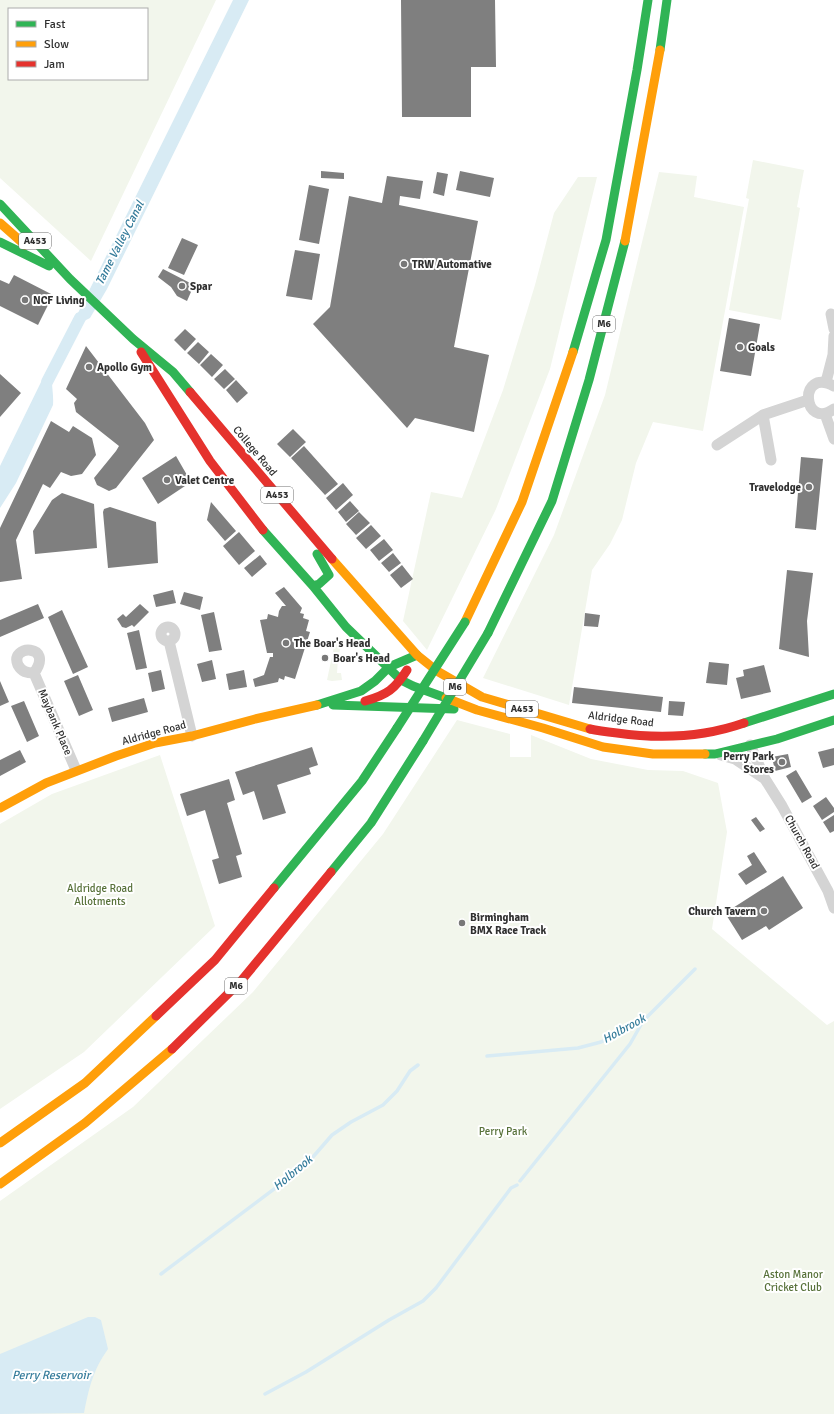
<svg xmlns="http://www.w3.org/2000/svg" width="834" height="1414" viewBox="0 0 834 1414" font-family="Signika,sans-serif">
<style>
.green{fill:#f2f6ec;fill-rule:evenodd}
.water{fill:#d8ebf4}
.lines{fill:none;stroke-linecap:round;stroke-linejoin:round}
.stream{stroke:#d8ebf4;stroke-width:3.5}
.canal{stroke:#d8ebf4;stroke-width:12}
.building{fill:#7f7f7f}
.street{stroke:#d4d4d4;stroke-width:11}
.fast{stroke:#30b455;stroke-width:9}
.slow{stroke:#ff9f0a;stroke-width:9}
.jam{stroke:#e5322d;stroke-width:9}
.fast-bridge{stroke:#30b455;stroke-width:9}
.poi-dot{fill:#787878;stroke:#fff;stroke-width:1.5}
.labels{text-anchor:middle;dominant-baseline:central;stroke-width:4;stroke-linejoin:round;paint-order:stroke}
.shield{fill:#fff;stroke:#6e6e6e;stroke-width:1}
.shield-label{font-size:10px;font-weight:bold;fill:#303030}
.poi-label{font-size:11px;font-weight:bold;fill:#303030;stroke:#fff;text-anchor:start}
.street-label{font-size:11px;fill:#303030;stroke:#fff}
.park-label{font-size:11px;fill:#577139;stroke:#fff}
.water-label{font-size:12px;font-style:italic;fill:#357c9b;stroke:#fff}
</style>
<rect width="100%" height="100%" fill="#fff"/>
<path class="green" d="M 0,0 L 216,0 L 91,261 L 0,178 ZM 9,9 L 147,9 L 147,79 L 9,79 Z
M 753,160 L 804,170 L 797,207 L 800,208 L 781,320 L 729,310 L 749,199 L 746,198 Z
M 659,172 L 697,176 L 694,197 L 744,207 L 703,431 L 653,422 L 636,463 L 622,520 L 610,544 L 592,570 L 569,705 L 483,678 L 554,535 L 605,395 Z
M 578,177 L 597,177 L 550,369 L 496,509 L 427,650 L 403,621 L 431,492 L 462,498 L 503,390 L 535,285 L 554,213 Z
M 336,637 L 340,638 L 342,642 L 338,658 L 337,673 L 341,673 L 342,680 L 332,681 L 327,680 Z
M 457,720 L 510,734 L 510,757 L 531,757 L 531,735 L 591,759 L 648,770 L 683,771 L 718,783 L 727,832 L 712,929 L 827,1025 L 834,1021 L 834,1414 L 0,1414 L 0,1201 L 133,1107 L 253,992 L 383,834 Z
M 160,755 L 215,926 L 84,1052 L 0,1109 L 0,824 L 52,794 Z"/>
<path class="water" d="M 233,0 L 249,0 L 107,289 L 90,318 L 80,323 L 71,333 L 78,313 Z
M 53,368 C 50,382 54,392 53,405 L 16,483 L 0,508 L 0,466 L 42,380 Z
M 88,1317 L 95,1317 L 101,1320 L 108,1349 C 93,1370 89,1388 84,1413 L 0,1414 L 0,1354 Z"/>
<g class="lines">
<path class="stream" d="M 487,1056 L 578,1048 L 601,1042 L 643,1021 L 695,969
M 520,1181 L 630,1044 L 642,1023
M 161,1274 L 306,1165 L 332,1135 L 351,1122 L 383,1105 L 397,1091 L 410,1071 L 418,1065
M 265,1394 L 306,1372 L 389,1320 L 423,1301 L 436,1288 L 511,1188 L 517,1185"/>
<path class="canal" d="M 47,382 L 80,318"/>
</g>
<path class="building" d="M 401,0 L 495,0 L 496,67 L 471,67 L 471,117 L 402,117 Z
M 321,171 L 344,173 L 344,179 L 321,178 Z
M 460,171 L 494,178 L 490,197 L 456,190 Z
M 437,172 L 448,174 L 444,196 L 433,193 Z
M 387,176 L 423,181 L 420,199 L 400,196 L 399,205 L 478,221 L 454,347 L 489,355 L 474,432 L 415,418 L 407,428 L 313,324 L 330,307 L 349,196 L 382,203 Z
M 309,185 L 329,189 L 319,244 L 299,240 Z
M 182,238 L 198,245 L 184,275 L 168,268 Z
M 295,250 L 320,254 L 312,300 L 286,296 Z
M 163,269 L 194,285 L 187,301 L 177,296 L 171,287 L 158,277 Z
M 14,275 L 53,295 L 38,325 L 0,306 L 0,280 L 9,284 Z
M 729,318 L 760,324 L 751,376 L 720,371 Z
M 185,329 L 196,339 L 185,351 L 174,340 Z
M 198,342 L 209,352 L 199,364 L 187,353 Z
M 86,346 L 145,423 L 154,440 L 116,488 L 109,491 L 97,485 L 94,478 L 116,451 L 119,446 L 76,412 L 74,403 L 77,399 L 66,389 Z
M 211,354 L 223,365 L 212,377 L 200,365 Z
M 225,369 L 235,379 L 224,389 L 214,379 Z
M 0,374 L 21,393 L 0,417 Z
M 236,380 L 248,393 L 237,403 L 226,390 Z
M 51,421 L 69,432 L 73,426 L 92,438 L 96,455 L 82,474 L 71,476 L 61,472 L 50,488 L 43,484 L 16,540 L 22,579 L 0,582 L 0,528 Z
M 293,429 L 306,442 L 290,457 L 277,444 Z
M 304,446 L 338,484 L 325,495 L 291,458 Z
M 176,456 L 191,482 L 158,504 L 142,478 Z
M 801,457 L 823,459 L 816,530 L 795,528 Z
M 343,483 L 353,495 L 336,510 L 326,498 Z
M 62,493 L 94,504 L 97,548 L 35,554 L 33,531 L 52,500 Z
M 350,501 L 359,511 L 346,522 L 338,512 Z
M 211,502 L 236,531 L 225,541 L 207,520 Z
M 110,507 L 156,522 L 158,563 L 108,568 L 103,512 L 104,509 Z
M 359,512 L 370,523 L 356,535 L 346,524 Z
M 371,525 L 381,536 L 366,549 L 356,538 Z
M 239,532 L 255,551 L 239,565 L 223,546 Z
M 384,539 L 393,550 L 379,561 L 370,550 Z
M 393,553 L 401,563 L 389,572 L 381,563 Z
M 260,555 L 267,564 L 252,577 L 244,568 Z
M 402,565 L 413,579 L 401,588 L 390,575 Z
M 787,570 L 813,573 L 807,621 L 809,657 L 779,649 Z
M 284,587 L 302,608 L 300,613 L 304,614 L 303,618 L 309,620 L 306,631 L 310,632 L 295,679 L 285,676 L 284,680 L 279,678 L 278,682 L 255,687 L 253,679 L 264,675 L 270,657 L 273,657 L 273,653 L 267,653 L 260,620 L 267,619 L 268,614 L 278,617 L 279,611 L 282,606 L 286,606 L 275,593 Z
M 173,590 L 176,603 L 156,607 L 153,595 Z
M 184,592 L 203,597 L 200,610 L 180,604 Z
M 38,604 L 44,618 L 0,637 L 0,620 Z
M 140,604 L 149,612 L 134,627 L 132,625 L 126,628 L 122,627 L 117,619 L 123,614 L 126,617 Z
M 62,610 L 88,667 L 73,674 L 48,617 Z
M 214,612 L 222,650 L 209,652 L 201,615 Z
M 585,613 L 600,615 L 598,627 L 584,626 Z
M 139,630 L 147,668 L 136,670 L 127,633 Z
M 212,660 L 216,679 L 202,682 L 197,664 Z
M 709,662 L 729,664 L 727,685 L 706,683 Z
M 764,665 L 771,692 L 741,699 L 736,678 L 744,676 L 743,670 Z
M 161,670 L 165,689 L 152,692 L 148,673 Z
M 244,670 L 247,687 L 229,690 L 226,674 Z
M 78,675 L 93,710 L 79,716 L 64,681 Z
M 0,681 L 9,702 L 0,706 Z
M 574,687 L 663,697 L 661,712 L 572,703 Z
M 144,698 L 148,712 L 112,722 L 108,708 Z
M 24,701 L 39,736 L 27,742 L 11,706 Z
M 669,701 L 685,702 L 683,716 L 668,715 Z
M 312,747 L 318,765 L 309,768 L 311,774 L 277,785 L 286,813 L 263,820 L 254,791 L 243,795 L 235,772 Z
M 834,748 L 834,765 L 823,768 L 818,752 Z
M 20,750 L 26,762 L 0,776 L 0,760 Z
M 788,754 L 791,767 L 775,771 L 772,757 Z
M 796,770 L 812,797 L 802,803 L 786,776 Z
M 229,779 L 235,800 L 227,803 L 242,854 L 236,856 L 242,877 L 219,884 L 212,860 L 219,858 L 205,810 L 187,816 L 180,794 Z
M 826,797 L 834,808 L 834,812 L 822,820 L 813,806 Z
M 834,815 L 834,831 L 830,833 L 823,822 Z
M 756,817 L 765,829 L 760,832 L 751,820 Z
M 754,852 L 767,872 L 746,885 L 738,874 L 752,865 L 747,856 Z
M 783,876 L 803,908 L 769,930 L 766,926 L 742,940 L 725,913 Z"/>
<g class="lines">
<path class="street" d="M 831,314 L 834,329
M 826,382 L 833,355 L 834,336
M 834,386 C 797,367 803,431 834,409
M 825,414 L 834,439
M 763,415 L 771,460
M 717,445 L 763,415 L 808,400
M161 634a7 7 0 1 1 14 0a7 7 0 1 1-14 0Z
M 169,641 L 192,736
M 34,673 C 55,644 9,644 18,665 C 22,672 27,673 34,673 L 76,770
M 750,745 L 765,779 L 782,806 L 828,891 L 834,908
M 721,755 L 735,759 L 765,779"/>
<path class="fast" d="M 660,50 L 667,0
M 0,204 L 70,279 L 133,339 L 173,372 L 190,392
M 0,242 L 49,266
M 573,352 L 606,240 L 637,70 L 648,0
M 263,530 L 313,586 L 346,627 L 401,680 L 413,686 L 446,698
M 313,586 L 319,584 L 329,575 L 317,554
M 488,633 L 552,501 L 589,380 L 625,241
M 317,705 L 361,691 L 375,681 L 389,667 L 417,655
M 333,705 L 454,709
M 744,723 L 834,694
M 705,754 L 715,754 L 777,739 L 834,720
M 331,872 L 371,823 L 423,741
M 274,888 L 362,781 L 397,728"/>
<path class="slow" d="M 0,223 L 25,245
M 625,241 L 660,50
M 332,559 L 417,655 L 437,671 L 482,697 L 590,729
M 465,622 L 522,502 L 573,352
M 446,698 L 477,710 L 543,728 L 603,747 L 653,754 L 705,754
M 0,808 L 46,783 L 116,756 L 155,743 L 192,736 L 255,719 L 317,705
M 0,1143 L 85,1083 L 156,1016
M 0,1184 L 85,1123 L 172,1049"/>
<path class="jam" d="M 141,352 L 210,461 L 263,530
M 190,392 L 332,559
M 365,701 C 387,695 395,689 407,670
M 590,729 C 599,731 608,732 617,733 C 659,739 704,737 744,723
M 156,1016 L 215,960 L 274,888
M 172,1049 L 241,981 L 331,872"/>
<path class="fast-bridge" d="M 397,728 L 465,622
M 423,741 L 488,633"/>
</g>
<g class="poi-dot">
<circle cx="404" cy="264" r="4"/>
<circle cx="182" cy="286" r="4"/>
<circle cx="25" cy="300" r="4"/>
<circle cx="740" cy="347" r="4"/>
<circle cx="89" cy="367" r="4"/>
<circle cx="167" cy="480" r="4"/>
<circle cx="809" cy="487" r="4"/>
<circle cx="286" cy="643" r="4"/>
<circle cx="325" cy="658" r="4"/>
<circle cx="782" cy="762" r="4"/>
<circle cx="764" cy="911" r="4"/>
<circle cx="462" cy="923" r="4"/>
</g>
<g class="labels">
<g class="shield">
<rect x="19" y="233" width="32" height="16" rx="3"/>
<rect x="593" y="316" width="22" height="16" rx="3"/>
<rect x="261" y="487" width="32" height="16" rx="3"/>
<rect x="444" y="679" width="22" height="16" rx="3"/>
<rect x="506" y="701" width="32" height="16" rx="3"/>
<rect x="225" y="978" width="22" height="16" rx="3"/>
</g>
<g class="shield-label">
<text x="35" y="241">A453</text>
<text x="604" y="324">M6</text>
<text x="277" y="495">A453</text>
<text x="455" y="687">M6</text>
<text x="522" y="709">A453</text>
<text x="236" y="986">M6</text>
</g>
<g class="poi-label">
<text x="412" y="264">TRW Automative</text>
<text x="190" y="286">Spar</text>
<text x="33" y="300">NCF Living</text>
<text x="748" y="347">Goals</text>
<text x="97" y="367">Apollo Gym</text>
<text x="175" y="480">Valet Centre</text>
<text x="801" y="487" text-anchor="end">Travelodge</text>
<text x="294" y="643">The Boar's Head</text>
<text x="333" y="658">Boar's Head</text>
<text x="774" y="756" text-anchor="end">Perry Park<tspan x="774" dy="13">Stores</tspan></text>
<text x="756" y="911" text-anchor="end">Church Tavern</text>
<text x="470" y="917">Birmingham<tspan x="470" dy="13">BMX Race Track</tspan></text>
</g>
<g class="street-label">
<text transform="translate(255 451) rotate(50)">College Road</text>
<text transform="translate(621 719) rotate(7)">Aldridge Road</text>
<text transform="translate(55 722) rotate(67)">Maybank Place</text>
<text transform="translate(154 733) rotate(-15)">Aldridge Road</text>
<text transform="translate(802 842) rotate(61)">Church Road</text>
</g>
<g class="park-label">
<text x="100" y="888">Aldridge Road<tspan x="100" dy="13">Allotments</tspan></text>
<text x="503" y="1131">Perry Park</text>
<text x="793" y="1274">Aston Manor<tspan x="793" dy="13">Cricket Club</tspan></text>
</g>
<g class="water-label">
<text transform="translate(120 243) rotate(-63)">Tame Valley Canal</text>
<text transform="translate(624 1029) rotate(-29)">Holbrook</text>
<text transform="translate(293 1173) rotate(-40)">Holbrook</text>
<text x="51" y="1375">Perry Reservoir</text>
</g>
</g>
<rect x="8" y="8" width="140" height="72" fill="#ffffff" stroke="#acacac"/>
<rect x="16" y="21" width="20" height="6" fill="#30b455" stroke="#acacac"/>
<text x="44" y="28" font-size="12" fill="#303030">Fast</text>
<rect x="16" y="41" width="20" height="6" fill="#ff9f0a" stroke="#acacac"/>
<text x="44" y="48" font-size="12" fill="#303030">Slow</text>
<rect x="16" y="61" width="20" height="6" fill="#e5322d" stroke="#acacac"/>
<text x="44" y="68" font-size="12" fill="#303030">Jam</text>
</svg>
